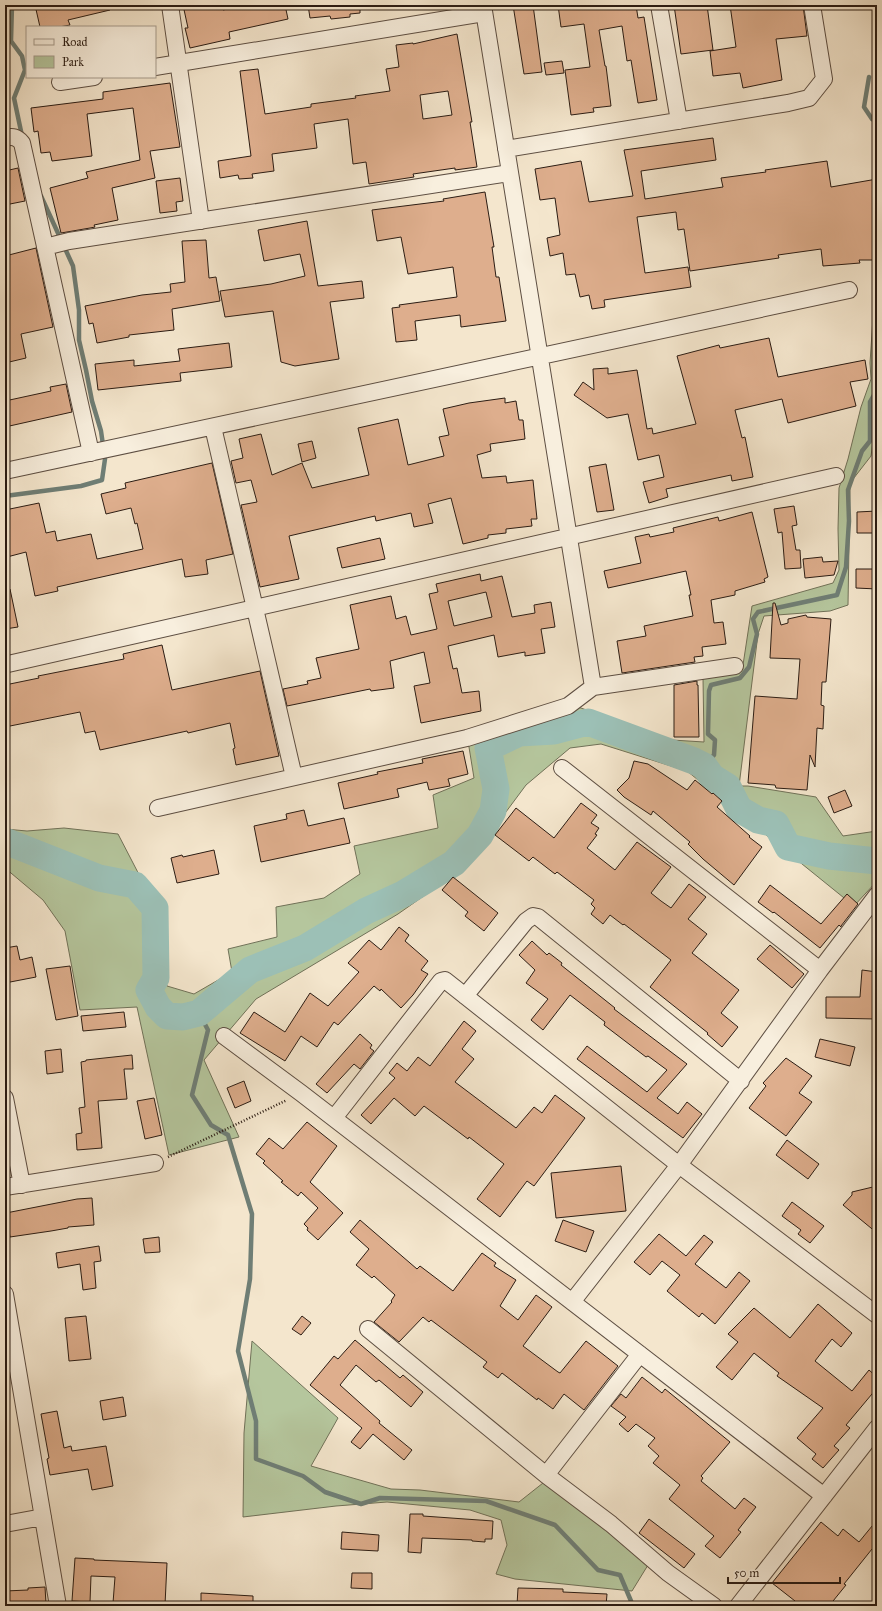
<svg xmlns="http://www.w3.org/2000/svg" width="882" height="1611" viewBox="0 0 882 1611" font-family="'IM FELL Great Primer',serif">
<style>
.green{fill:#b5c69d;stroke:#707158}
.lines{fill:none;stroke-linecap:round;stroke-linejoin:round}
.stream{stroke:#6f7e75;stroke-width:4.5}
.river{stroke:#9cc0b6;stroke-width:27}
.building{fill:#deae8d;stroke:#2b1c13;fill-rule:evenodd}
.minor-casing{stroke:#5d4e42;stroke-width:18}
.path{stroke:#2b1c13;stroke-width:2.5;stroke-dasharray:1 2;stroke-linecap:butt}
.minor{stroke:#f8efde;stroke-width:16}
</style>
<rect width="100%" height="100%" fill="#f4e6cd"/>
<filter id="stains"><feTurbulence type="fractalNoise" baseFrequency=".005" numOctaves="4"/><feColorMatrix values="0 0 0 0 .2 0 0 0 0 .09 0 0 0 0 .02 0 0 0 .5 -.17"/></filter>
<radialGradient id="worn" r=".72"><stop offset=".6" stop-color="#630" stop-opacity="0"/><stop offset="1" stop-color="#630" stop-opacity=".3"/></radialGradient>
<path class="green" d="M 877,257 L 877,413 L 871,456 L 850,483 L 848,605 L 830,611 L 764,616 L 758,634 L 739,786 L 748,786 L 816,797 L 843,836 L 877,831 L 877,881 L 854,906 L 687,771 L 601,744 L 570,748 L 526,785 L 465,867 L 398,914 L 256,999 L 204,1060 L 239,1137 L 169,1155 L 137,1007 L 80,1010 L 65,931 L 43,900 L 5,868 L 5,829 L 27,831 L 64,828 L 118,834 L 146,888 L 158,918 L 160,968 L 167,986 L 194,994 L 232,972 L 228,949 L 277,937 L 276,907 L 324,898 L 360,874 L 354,846 L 438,828 L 433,795 L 474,778 L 468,741 L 578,707 L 672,740 L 704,742 L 703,678 L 743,665 L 752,606 L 833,583 L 839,570 L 838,529 L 839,488 L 848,459 L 861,407 L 871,379 L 870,363 Z
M 252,1341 L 338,1418 L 311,1466 L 391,1489 L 420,1490 L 519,1502 L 543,1483 L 607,1526 L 648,1565 L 632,1591 L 515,1579 L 496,1574 L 507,1545 L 501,1520 L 470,1510 L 387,1502 L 336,1506 L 243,1517 L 244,1433 Z"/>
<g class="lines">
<path class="stream" d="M 12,5 L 11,41 L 22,56 L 25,70 L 14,98 L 22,136
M 869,77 L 864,107 L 872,119 L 877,122
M 5,496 L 81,486 L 102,480 L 105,459 L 101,431 L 92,401 L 86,370 L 79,340 L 79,310 L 73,266 L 41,196
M 704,766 L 714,755 L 715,740 L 708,734 L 709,691 L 711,685 L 740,678 L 749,667 L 757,634 L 753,619 L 758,612 L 837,595 L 846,567 L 849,521 L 848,490 L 862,451 L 870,441 L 870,402 L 877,390
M 199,1013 L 208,1030 L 192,1095 L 211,1125 L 228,1135 L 252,1214 L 250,1279 L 238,1351 L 256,1421 L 256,1459 L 303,1476 L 325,1492 L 361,1504 L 380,1498 L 486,1501 L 555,1525 L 598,1570 L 620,1575 L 631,1601 L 632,1606"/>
<path class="river" d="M 5,841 L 99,878 L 135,885 L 155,908 L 156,978 L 149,990 L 158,1007 L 167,1016 L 183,1017 L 199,1013 L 250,970 L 305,948 L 366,911 L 403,894 L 454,863 L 480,835 L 493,811 L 496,789 L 488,748 L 519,733 L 554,731 L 588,722 L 694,761 L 704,766 L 712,777 L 728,787 L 739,809 L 758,820 L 776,824 L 788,847 L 829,856 L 877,861"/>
</g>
<path class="building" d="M 35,5 L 110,5 L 110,10 L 68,20 L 70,25 L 59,27 L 40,27 Z
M 183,5 L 222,5 L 223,10 L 246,5 L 285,5 L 288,19 L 229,32 L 230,39 L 190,48 L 185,28 L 188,28 Z
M 308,5 L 360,5 L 360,13 L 350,14 L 350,17 L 331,19 L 330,16 L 310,18 Z
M 513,5 L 533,5 L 542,72 L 524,74 Z
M 558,5 L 577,5 L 577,7 L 591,5 L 636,5 L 638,18 L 644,17 L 657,100 L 638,103 L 631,60 L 627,61 L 622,26 L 599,30 L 605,66 L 606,66 L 611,106 L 593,108 L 594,112 L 571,115 L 565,70 L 590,67 L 584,24 L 561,27 Z
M 674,5 L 707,5 L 713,50 L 681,54 Z
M 730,5 L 803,5 L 807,36 L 776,39 L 782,80 L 743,88 L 740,73 L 713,76 L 710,51 L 736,47 Z
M 457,34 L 472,122 L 470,122 L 477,167 L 455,170 L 455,168 L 413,174 L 414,177 L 369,184 L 366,162 L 353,164 L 348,119 L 314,124 L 317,148 L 272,154 L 274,171 L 252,174 L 253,178 L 239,179 L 238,175 L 220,178 L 218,161 L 251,156 L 240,71 L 258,69 L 265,114 L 311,107 L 311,104 L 356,98 L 355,96 L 390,91 L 386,69 L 399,67 L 396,45 L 413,43 L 413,44 ZM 448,91 L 452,115 L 423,119 L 420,95 Z
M 562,61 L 564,73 L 546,75 L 544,63 Z
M 170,83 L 180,147 L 150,151 L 155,178 L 112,188 L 118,220 L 94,225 L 95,227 L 90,228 L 61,233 L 50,188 L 88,178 L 86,172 L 140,160 L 133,108 L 87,114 L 92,156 L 52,161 L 50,152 L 41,153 L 38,131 L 34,132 L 31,108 L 103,99 L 103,92 Z
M 713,138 L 716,160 L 641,171 L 645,199 L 723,187 L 721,178 L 766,172 L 765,170 L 827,161 L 831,187 L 877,179 L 877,202 L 874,202 L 875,260 L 859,260 L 860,263 L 823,266 L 821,249 L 778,255 L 779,258 L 690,271 L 684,229 L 678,230 L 676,212 L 637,217 L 645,273 L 688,267 L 691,287 L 604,300 L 605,307 L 592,309 L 589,295 L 580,297 L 575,274 L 566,275 L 563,253 L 550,256 L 547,238 L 560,235 L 555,198 L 540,200 L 535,169 L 581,161 L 589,202 L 633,196 L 624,150 Z
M 18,168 L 25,201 L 5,205 L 5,171 Z
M 180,178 L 183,201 L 176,202 L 177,211 L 160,213 L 156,181 Z
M 485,192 L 494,247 L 492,247 L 496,277 L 499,277 L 506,321 L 461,327 L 460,315 L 415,321 L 417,340 L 396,342 L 392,308 L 400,307 L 399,305 L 457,297 L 453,267 L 408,274 L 401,237 L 377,241 L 372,210 L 444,201 L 443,199 Z
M 307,221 L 318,286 L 362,281 L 364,298 L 330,302 L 339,359 L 295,366 L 281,362 L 273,311 L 225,317 L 220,291 L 271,284 L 305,276 L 300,254 L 264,261 L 258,230 Z
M 206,240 L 209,278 L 216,277 L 220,301 L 172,309 L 174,330 L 129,335 L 129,337 L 97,343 L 93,323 L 89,324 L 85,306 L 142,295 L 171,292 L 170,284 L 185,282 L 182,241 Z
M 36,248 L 53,327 L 21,334 L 26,358 L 5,363 L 5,256 Z
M 769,338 L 778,377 L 865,360 L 868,379 L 850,382 L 856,406 L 788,423 L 782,399 L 735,410 L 742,438 L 745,437 L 753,477 L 732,481 L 731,475 L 666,489 L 668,497 L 649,503 L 643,482 L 664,477 L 659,455 L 638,460 L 628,414 L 607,418 L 574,395 L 583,382 L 594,390 L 593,369 L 608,368 L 608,374 L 637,370 L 647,429 L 652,428 L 653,434 L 696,424 L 677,356 L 719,345 L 720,348 Z
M 229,343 L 232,367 L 180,373 L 181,381 L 98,390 L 95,364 L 134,360 L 134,366 L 180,361 L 178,349 Z
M 66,384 L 72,412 L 5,427 L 5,401 L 51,391 L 50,387 Z
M 505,398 L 505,403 L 516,401 L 519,420 L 523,420 L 525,439 L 490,444 L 491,451 L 477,455 L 482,478 L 506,476 L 507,483 L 533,480 L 537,519 L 531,519 L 532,526 L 506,529 L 506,533 L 488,535 L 488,538 L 463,544 L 451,498 L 428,504 L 433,523 L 414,527 L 411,513 L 376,521 L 375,516 L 289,536 L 299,579 L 260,587 L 241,505 L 257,502 L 251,480 L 236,483 L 231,461 L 243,458 L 239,439 L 261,434 L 272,475 L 302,463 L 312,488 L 369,475 L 358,428 L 398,419 L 408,465 L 444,456 L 439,437 L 449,435 L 443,409 L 469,403 Z
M 312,441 L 316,458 L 302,462 L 298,444 Z
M 212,463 L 233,554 L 206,560 L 208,574 L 185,577 L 182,559 L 57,587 L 58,591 L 35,596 L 26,552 L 7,557 L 5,549 L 5,510 L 39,503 L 46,533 L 55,531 L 57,541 L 91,534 L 97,559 L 143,549 L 137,523 L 135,524 L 131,508 L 106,514 L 101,494 L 126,488 L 125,483 Z
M 606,464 L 614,510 L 597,512 L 589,467 Z
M 794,506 L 797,525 L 792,526 L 796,550 L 800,550 L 801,568 L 785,569 L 782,532 L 778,533 L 774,509 Z
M 877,511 L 877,533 L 857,533 L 857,512 Z
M 752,512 L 768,577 L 764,579 L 765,582 L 735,591 L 735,595 L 711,600 L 714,623 L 723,622 L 726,644 L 702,647 L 703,656 L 694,657 L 695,662 L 622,673 L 617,641 L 646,636 L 644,626 L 693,616 L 689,595 L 691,595 L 686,571 L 608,588 L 604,571 L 641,563 L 635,537 L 649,534 L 650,537 L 674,532 L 673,528 L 718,517 L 719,521 Z
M 380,538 L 385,559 L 342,568 L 337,548 Z
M 822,557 L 823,562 L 838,561 L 834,575 L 805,578 L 803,559 Z
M 856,569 L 877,569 L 877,589 L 856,588 Z
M 480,574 L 481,581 L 502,576 L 512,617 L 535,613 L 534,605 L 551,602 L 555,627 L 541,629 L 545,653 L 525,656 L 525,652 L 498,657 L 494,635 L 448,646 L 453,669 L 457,668 L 462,693 L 479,691 L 481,711 L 421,723 L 414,686 L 430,683 L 424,652 L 390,661 L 394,688 L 371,691 L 370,689 L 287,706 L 283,689 L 308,684 L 307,681 L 321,678 L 316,658 L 359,649 L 350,605 L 391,596 L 396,619 L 406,616 L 411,635 L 437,629 L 429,594 L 438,592 L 436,584 ZM 486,592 L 492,617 L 454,626 L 448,601 Z
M 10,589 L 18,627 L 5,629 L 5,590 Z
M 773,603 L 775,603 L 781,625 L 788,623 L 788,619 L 806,615 L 807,617 L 831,619 L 826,682 L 822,682 L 821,705 L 824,706 L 823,729 L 817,728 L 815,767 L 810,755 L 807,790 L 776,788 L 775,785 L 748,783 L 755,696 L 797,699 L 800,659 L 770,658 Z
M 162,645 L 172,690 L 260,671 L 279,756 L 236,765 L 233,749 L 235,748 L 230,723 L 188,733 L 187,731 L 100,750 L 95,731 L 85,733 L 80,712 L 5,727 L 5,685 L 39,678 L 38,676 L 124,659 L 123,654 Z
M 697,681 L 697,685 L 698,685 L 699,737 L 674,737 L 674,685 Z
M 463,751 L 468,774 L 448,779 L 450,786 L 429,790 L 427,782 L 397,789 L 399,797 L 344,809 L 338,783 L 378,774 L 377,772 L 423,763 L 422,759 Z
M 634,761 L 648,764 L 687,790 L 695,780 L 712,794 L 713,793 L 722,801 L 717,807 L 750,836 L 749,837 L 762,847 L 734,885 L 703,859 L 688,844 L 690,842 L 653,811 L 651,815 L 624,797 L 617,790 L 629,778 Z
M 845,790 L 852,806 L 834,813 L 828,797 Z
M 581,803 L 597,815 L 591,823 L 599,828 L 595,834 L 597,835 L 587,848 L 615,870 L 637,842 L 671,867 L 651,893 L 661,901 L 671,908 L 689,884 L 706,897 L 688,919 L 707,934 L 692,953 L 739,990 L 721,1013 L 738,1027 L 722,1047 L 707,1034 L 708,1033 L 650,987 L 671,960 L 624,924 L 623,925 L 610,915 L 603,924 L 591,914 L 595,908 L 591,904 L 594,900 L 557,872 L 555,874 L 533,857 L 529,861 L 495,835 L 516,808 L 554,838 Z
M 304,810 L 308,826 L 344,818 L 350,843 L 261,862 L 254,826 L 287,819 L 286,814 Z
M 214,850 L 219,874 L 177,883 L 171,858 L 182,855 L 183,857 Z
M 453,877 L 498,913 L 484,931 L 465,916 L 468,912 L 442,890 Z
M 770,885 L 821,924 L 847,894 L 858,904 L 841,926 L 841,927 L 839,925 L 820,948 L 774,912 L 773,913 L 758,902 Z
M 399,927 L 409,935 L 405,941 L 428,961 L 421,970 L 428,974 L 413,995 L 401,1008 L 381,989 L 380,991 L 374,986 L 338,1025 L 334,1022 L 317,1047 L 301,1036 L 285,1061 L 240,1033 L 254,1012 L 285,1032 L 310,993 L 328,1006 L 359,972 L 348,963 L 369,940 L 381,950 Z
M 532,941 L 547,955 L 549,953 L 562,963 L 561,965 L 615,1008 L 614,1009 L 687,1064 L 657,1098 L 678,1114 L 687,1102 L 702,1114 L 683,1138 L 577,1059 L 587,1046 L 647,1092 L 667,1070 L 648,1056 L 646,1057 L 604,1025 L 605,1022 L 570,995 L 543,1030 L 531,1020 L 548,999 L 526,983 L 535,970 L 519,955 Z
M 770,945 L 804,974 L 792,988 L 757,959 Z
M 17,946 L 20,960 L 32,957 L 36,977 L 5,983 L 5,948 Z
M 70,966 L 78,1016 L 56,1020 L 46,969 Z
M 862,970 L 877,972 L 877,1019 L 826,1018 L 826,997 L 860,997 Z
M 124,1012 L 126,1027 L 83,1031 L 81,1016 Z
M 464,1021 L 476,1031 L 462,1049 L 474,1059 L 455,1082 L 516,1128 L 534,1107 L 542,1113 L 555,1095 L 585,1118 L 534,1186 L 527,1181 L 500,1217 L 477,1199 L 504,1164 L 469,1137 L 468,1139 L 424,1106 L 415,1116 L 394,1098 L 371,1124 L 361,1115 L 395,1078 L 389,1073 L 397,1063 L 407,1071 L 418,1057 L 430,1066 Z
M 360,1034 L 372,1045 L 370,1048 L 374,1051 L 360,1069 L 354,1064 L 327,1093 L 316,1084 Z
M 820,1039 L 855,1047 L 850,1066 L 815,1057 Z
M 61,1049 L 63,1072 L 47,1074 L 45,1051 Z
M 132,1055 L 133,1069 L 124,1069 L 127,1099 L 98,1101 L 102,1148 L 77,1150 L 76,1134 L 82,1133 L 79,1108 L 85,1107 L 81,1062 L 86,1061 L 86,1060 Z
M 786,1058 L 812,1076 L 799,1093 L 812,1102 L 786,1136 L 749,1108 L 766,1086 L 763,1083 Z
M 244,1081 L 251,1101 L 235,1108 L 227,1088 Z
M 154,1098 L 162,1135 L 145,1139 L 137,1101 Z
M 307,1122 L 337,1146 L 310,1182 L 343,1213 L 318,1240 L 307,1230 L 308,1228 L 304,1224 L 318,1208 L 301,1192 L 298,1196 L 281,1182 L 283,1181 L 263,1163 L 265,1161 L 256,1154 L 269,1138 L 283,1149 Z
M 787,1140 L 819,1164 L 808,1179 L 776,1155 Z
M 621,1166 L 626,1211 L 556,1218 L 551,1173 Z
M 877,1186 L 877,1233 L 843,1205 L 852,1195 L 852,1192 Z
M 92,1198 L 94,1225 L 68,1227 L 68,1228 L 51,1231 L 10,1237 L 6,1213 L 77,1199 Z
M 792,1202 L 824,1226 L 810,1243 L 798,1234 L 801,1230 L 782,1216 Z
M 360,1220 L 417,1269 L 420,1266 L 453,1291 L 482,1253 L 496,1263 L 494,1266 L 516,1280 L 500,1306 L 518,1320 L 536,1295 L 552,1307 L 523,1346 L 558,1372 L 560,1373 L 586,1341 L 618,1366 L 584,1410 L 564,1394 L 553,1409 L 538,1398 L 537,1400 L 502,1373 L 498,1378 L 483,1367 L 487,1362 L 431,1320 L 429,1322 L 423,1317 L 399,1342 L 374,1322 L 392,1302 L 391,1301 L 395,1295 L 374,1276 L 372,1278 L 356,1265 L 369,1249 L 350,1232 Z
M 563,1220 L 594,1231 L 586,1252 L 555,1241 Z
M 659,1234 L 686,1256 L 704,1235 L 713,1242 L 695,1264 L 726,1288 L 739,1272 L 750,1281 L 715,1324 L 702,1313 L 699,1317 L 667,1291 L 680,1275 L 662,1261 L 650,1275 L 634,1262 Z
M 159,1237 L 160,1252 L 145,1253 L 143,1239 Z
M 99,1246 L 101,1261 L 94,1262 L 96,1288 L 83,1290 L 80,1264 L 58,1268 L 56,1253 Z
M 818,1304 L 852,1333 L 841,1347 L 832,1339 L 815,1361 L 852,1391 L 869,1370 L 877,1377 L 877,1388 L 846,1425 L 850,1428 L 834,1446 L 839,1450 L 823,1468 L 812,1459 L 816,1454 L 797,1438 L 823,1408 L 777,1376 L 779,1373 L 754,1353 L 732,1380 L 716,1367 L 738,1342 L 728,1334 L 754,1308 L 790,1338 Z
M 86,1316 L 91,1359 L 69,1361 L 65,1318 Z
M 302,1316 L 311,1323 L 301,1335 L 292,1329 Z
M 355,1340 L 400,1378 L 403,1375 L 423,1392 L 411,1407 L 379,1380 L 376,1382 L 356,1365 L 340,1385 L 380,1421 L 379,1423 L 412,1450 L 404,1460 L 373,1434 L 360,1449 L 351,1442 L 362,1428 L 310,1385 L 334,1356 L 338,1359 Z
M 642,1377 L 662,1393 L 665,1389 L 730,1442 L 701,1476 L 703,1478 L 701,1481 L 735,1509 L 744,1498 L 756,1507 L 738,1530 L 741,1532 L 720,1558 L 705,1546 L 714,1536 L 669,1499 L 680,1485 L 653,1463 L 659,1456 L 648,1446 L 655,1438 L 636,1424 L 628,1432 L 619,1424 L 626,1417 L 611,1406 L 621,1394 L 626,1398 Z
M 123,1397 L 126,1416 L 103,1420 L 100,1401 Z
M 57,1411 L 64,1448 L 71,1446 L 72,1451 L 106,1446 L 113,1486 L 92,1490 L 88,1469 L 50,1475 L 47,1459 L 49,1458 L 41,1414 Z
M 410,1514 L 423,1514 L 423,1516 L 493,1521 L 492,1539 L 485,1539 L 485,1542 L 472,1541 L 472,1540 L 422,1538 L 421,1553 L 408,1552 Z
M 649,1519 L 695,1554 L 684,1568 L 639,1533 Z
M 877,1520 L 877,1553 L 872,1549 L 844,1584 L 846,1585 L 829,1606 L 792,1606 L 795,1601 L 772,1583 L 821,1522 L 838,1536 L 843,1529 L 859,1542 Z
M 342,1532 L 379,1535 L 378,1551 L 341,1549 Z
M 75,1558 L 94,1559 L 94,1560 L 167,1563 L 165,1605 L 113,1603 L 115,1577 L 91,1576 L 90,1602 L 72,1601 Z
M 352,1573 L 372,1573 L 372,1589 L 351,1588 Z
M 45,1587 L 46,1604 L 5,1606 L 5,1591 L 28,1590 L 28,1588 Z
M 518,1588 L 563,1589 L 563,1592 L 607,1594 L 606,1606 L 517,1605 Z
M 201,1593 L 253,1596 L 253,1606 L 201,1606 Z"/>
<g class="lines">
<g class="minor-casing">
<path id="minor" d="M 170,5 L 201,221
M 483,5 L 593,687
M 659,5 L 679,121
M 155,67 L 484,13
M 60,82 L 94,77
M 5,138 C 13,136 17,137 22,143 L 91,453
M 506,149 L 788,103 L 809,98 L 824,79 L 812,5
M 45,247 L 69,241 L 510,173
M 213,427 L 294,777
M 5,471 L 849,290
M 8,664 L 836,476
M 562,768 L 820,970
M 158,808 L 467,738 L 568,706 L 593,687 L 735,666
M 465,996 L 526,921 L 533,916 L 538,917 L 741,1081
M 224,1036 L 301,1093 L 824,1496
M 5,1098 L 22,1185
M 334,1118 L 441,981 L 445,980 L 679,1165 L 877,1315
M 5,1187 L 155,1163
M 5,1294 L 58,1606
M 572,1302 L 679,1165 L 820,970 L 877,895
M 368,1329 L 546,1475 L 611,1524 L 668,1573 L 714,1606
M 546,1475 L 640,1354
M 5,1524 L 43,1517
M 738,1606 L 877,1428"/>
</g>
<path class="path" d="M 168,1157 L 287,1100"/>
<use href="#minor" class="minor"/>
</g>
<rect width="882" height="1611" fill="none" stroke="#f4e6cd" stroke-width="20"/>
<rect x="6" y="6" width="870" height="1599" fill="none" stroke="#2b1c13" stroke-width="2"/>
<rect x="10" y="10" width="862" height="1591" fill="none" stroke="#2b1c13"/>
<rect x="26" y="26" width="130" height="52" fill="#f8efde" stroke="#a69b8d"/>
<rect x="34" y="39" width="20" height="6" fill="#f8efde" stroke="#a69b8d"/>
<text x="62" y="46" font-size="12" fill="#2b1c13">Road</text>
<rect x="34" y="56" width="20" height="12" fill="#b5c69d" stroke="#a69b8d"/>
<text x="62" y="66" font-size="12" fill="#2b1c13">Park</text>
<path d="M728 1577v6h112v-6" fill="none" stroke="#2b1c13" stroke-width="2"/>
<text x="734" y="1577" font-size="12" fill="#2b1c13" stroke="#f8efde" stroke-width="3" paint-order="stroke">50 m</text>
<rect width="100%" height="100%" filter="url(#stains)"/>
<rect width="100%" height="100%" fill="url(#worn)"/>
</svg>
